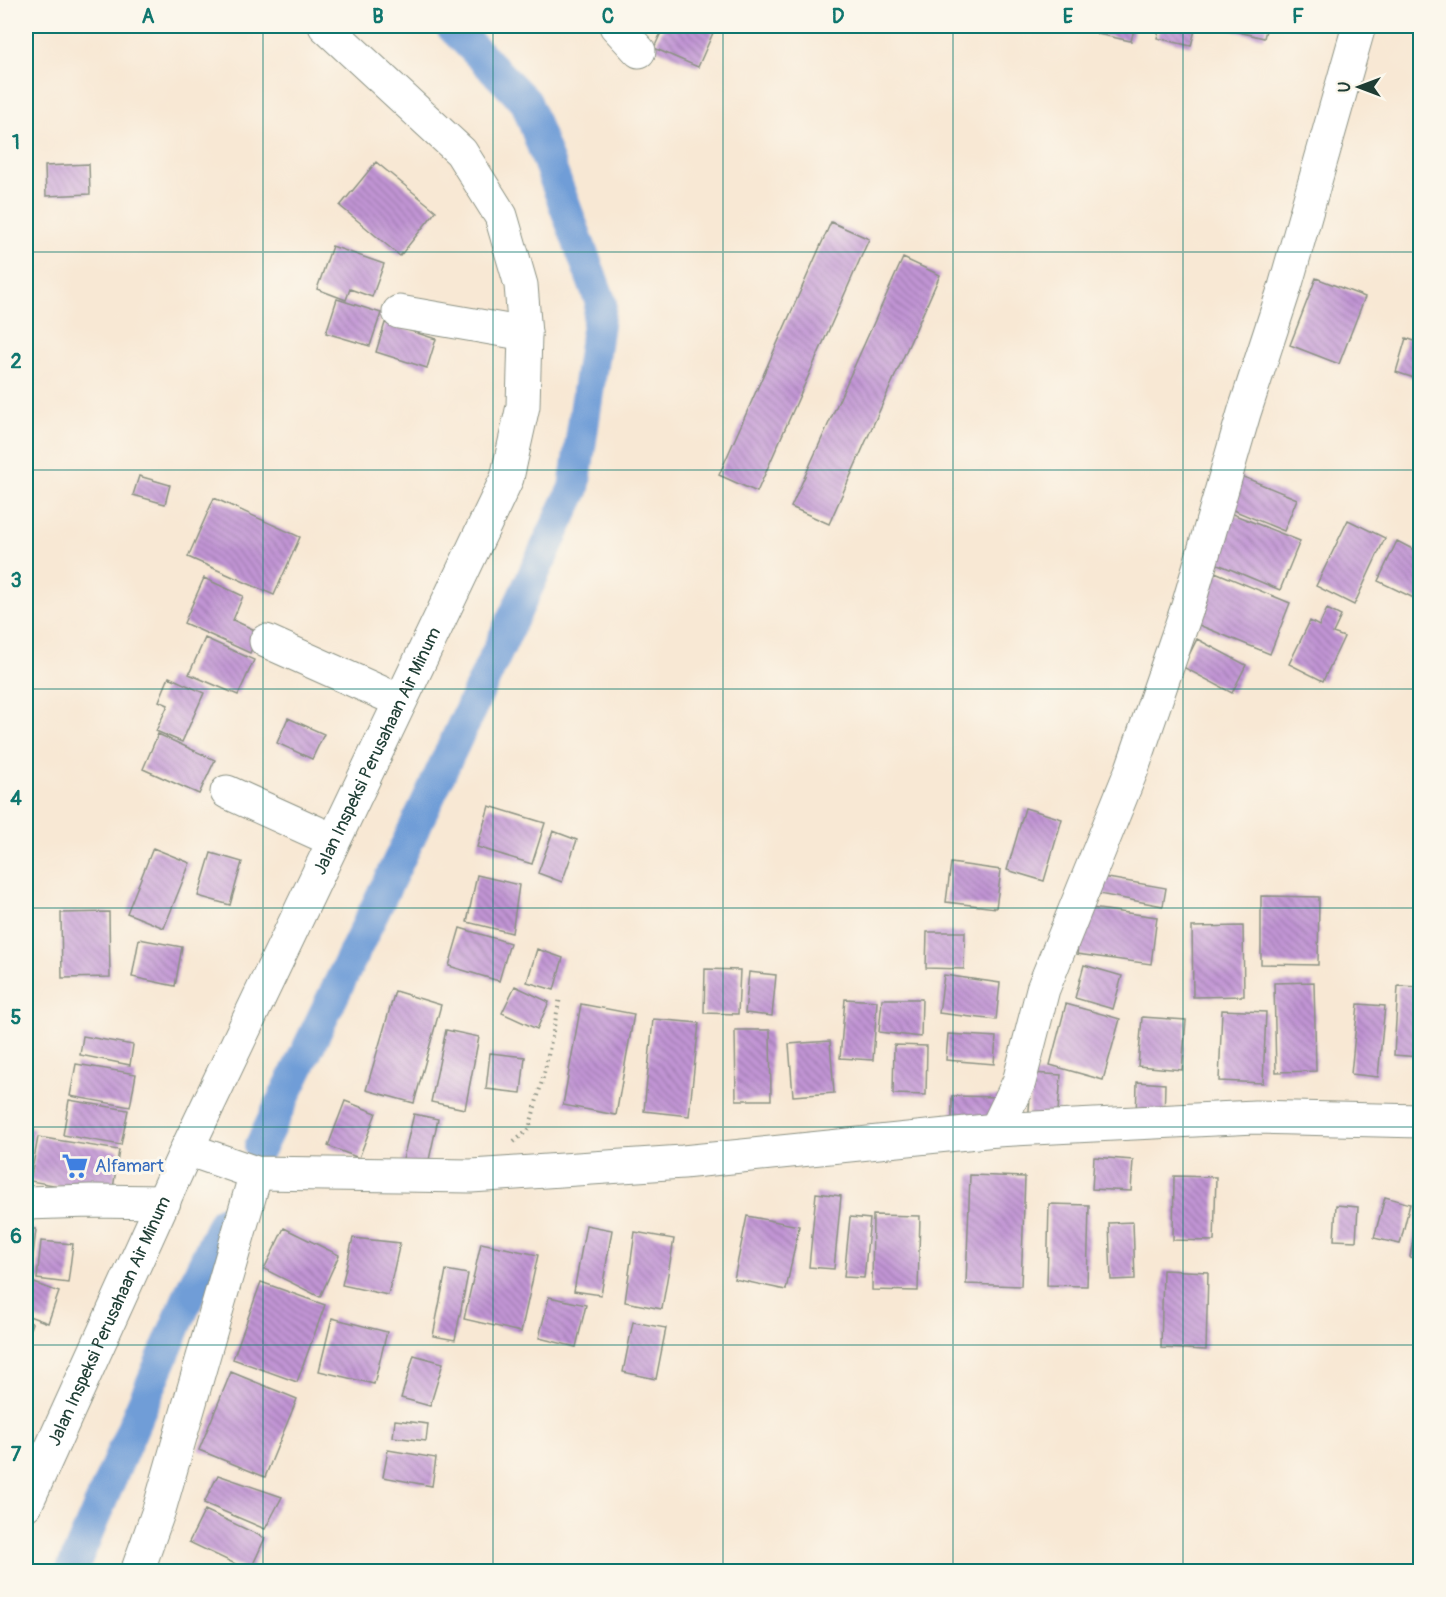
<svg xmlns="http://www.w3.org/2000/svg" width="1446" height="1597" viewBox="0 0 1446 1597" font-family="Pangolin,sans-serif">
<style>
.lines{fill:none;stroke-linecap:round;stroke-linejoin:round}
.canal{stroke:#6f9dd7;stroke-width:32}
.building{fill:url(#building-back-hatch)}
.minor-casing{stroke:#8c9284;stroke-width:35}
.path{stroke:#8c9284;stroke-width:4;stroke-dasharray:1.5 4.5;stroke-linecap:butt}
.minor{stroke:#fff;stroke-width:33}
.grid{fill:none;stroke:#0f766e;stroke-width:1.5;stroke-opacity:0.55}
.labels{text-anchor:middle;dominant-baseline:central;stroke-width:6;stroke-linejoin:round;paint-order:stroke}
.street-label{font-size:18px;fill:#1f3d34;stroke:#fbf7ec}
.shop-label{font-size:18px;fill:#366cbe;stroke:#fbf7ec;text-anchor:start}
.neatline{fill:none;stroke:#0f766e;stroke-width:2}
.grid-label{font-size:20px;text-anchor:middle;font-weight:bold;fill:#0f766e}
</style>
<defs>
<pattern id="building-back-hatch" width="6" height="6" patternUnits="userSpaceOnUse" patternTransform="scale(1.5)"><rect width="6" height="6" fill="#c194d4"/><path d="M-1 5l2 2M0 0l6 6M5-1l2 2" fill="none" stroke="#9c7aad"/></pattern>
</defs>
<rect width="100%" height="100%" fill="#fbf7ec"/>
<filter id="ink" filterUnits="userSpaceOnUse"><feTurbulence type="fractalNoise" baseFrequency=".0167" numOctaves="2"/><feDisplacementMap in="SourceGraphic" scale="12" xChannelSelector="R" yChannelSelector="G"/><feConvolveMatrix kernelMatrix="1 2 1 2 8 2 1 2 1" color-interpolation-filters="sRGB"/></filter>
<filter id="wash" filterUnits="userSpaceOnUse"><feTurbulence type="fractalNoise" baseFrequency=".008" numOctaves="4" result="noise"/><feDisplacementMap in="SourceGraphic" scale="24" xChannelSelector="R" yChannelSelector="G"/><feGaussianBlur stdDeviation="1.35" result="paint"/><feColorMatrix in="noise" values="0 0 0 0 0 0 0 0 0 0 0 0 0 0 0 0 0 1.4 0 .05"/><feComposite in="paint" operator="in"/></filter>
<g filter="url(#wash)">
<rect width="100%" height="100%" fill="#f8e8d4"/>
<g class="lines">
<path class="canal" d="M 260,1147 L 424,808 L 574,488 L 601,303 L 526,102 L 451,26
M 71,1572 L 193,1286 L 224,1221"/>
</g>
<g id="blocks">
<path class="building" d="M 664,26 L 716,26 L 698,67 L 654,48 Z
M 1099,26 L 1135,26 L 1131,41 L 1097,34 Z
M 1160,26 L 1196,26 L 1191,46 L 1157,38 Z
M 1227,26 L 1267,26 L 1264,38 L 1226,29 Z
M 376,162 L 436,211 L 400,256 L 340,206 Z
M 89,164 L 90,194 L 46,196 L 45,166 Z
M 831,222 L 869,239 L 757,492 L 719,475 Z
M 332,246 L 384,264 L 372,297 L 350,289 L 346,300 L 317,289 Z
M 903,258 L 940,275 L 829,524 L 791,507 Z
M 1316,278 L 1365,297 L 1339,364 L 1290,345 Z
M 337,299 L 381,313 L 370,346 L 326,333 Z
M 385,323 L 436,339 L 427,368 L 376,352 Z
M 1406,338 L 1420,343 L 1420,380 L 1396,372 Z
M 1234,473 L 1297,499 L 1284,531 L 1221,505 Z
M 139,476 L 170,485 L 165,504 L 133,495 Z
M 214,498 L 300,537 L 274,595 L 188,557 Z
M 1225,511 L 1300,541 L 1280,590 L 1206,559 Z
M 1348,520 L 1385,538 L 1354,605 L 1316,586 Z
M 1397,541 L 1420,553 L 1420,601 L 1378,581 Z
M 1215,572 L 1290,603 L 1270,654 L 1194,623 Z
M 204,578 L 243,596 L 233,620 L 259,632 L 250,653 L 184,623 Z
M 1327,609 L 1341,616 L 1333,633 L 1344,637 L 1323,681 L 1289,664 L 1310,621 L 1319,626 Z
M 205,638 L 254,660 L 238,695 L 189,674 Z
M 1197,639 L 1246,665 L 1232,693 L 1183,667 Z
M 169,677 L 204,693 L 182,742 L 156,731 L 168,705 L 159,701 Z
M 288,718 L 324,734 L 312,759 L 277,743 Z
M 158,734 L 215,760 L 199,794 L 143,769 Z
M 489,806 L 545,823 L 532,864 L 477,847 Z
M 1025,808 L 1062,819 L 1044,881 L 1007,870 Z
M 553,831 L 577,840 L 562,882 L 538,873 Z
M 153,848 L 190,863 L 164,928 L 127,913 Z
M 211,853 L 242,862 L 230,905 L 198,896 Z
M 951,863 L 1001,870 L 996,908 L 946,902 Z
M 477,875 L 519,885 L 512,933 L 467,922 Z
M 1102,877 L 1166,888 L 1163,906 L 1099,894 Z
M 1261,896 L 1319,897 L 1318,965 L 1261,964 Z
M 1083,907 L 1157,917 L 1151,964 L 1077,954 Z
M 109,912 L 110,977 L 62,978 L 61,913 Z
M 1243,926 L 1244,996 L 1193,997 L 1192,927 Z
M 460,928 L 510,943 L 499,981 L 449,966 Z
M 927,932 L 965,932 L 964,969 L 926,968 Z
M 139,939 L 182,947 L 175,986 L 132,977 Z
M 537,949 L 563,958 L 554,990 L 527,982 Z
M 1084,965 L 1122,976 L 1113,1009 L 1075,998 Z
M 705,969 L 740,970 L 738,1014 L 704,1013 Z
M 749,972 L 776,975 L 772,1016 L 745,1013 Z
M 944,975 L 1000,983 L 996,1020 L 939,1013 Z
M 1314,982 L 1316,1071 L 1276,1072 L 1274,983 Z
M 515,986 L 549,1002 L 537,1029 L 502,1013 Z
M 1398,986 L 1420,987 L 1420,1057 L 1394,1055 Z
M 395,991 L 441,1005 L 414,1103 L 366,1090 Z
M 845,999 L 877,1001 L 873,1060 L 840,1058 Z
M 882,999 L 922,999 L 921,1037 L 879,1032 Z
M 581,1004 L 634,1014 L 616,1115 L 563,1105 Z
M 1066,1004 L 1120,1019 L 1103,1080 L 1050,1065 Z
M 1358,1004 L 1385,1006 L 1378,1077 L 1351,1074 Z
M 1222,1010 L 1266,1012 L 1263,1083 L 1219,1081 Z
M 1142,1017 L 1186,1020 L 1182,1070 L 1138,1066 Z
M 653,1019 L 699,1023 L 689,1116 L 644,1111 Z
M 446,1030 L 479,1037 L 465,1109 L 431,1102 Z
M 735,1030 L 770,1030 L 771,1100 L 736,1100 Z
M 948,1034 L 996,1037 L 994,1064 L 946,1060 Z
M 83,1036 L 133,1045 L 130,1065 L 80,1055 Z
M 830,1041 L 834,1093 L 793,1096 L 789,1044 Z
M 894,1045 L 927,1046 L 926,1095 L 893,1094 Z
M 490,1053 L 525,1057 L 521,1093 L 486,1089 Z
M 76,1064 L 136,1074 L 130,1107 L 70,1096 Z
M 1032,1073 L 1061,1075 L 1057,1124 L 1028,1122 Z
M 1137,1082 L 1165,1084 L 1164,1121 L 1136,1120 Z
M 952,1096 L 1000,1097 L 999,1133 L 952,1132 Z
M 69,1100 L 128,1110 L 121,1145 L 63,1135 Z
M 345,1101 L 376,1113 L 359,1158 L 328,1146 Z
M 414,1114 L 438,1119 L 427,1169 L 402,1163 Z
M 26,1128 L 34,1129 L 30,1162 L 26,1161 Z
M 38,1137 L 119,1150 L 112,1195 L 30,1181 Z
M 1094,1157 L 1133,1160 L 1131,1191 L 1092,1189 Z
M 970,1175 L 1025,1177 L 1021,1286 L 966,1284 Z
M 1174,1176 L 1216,1177 L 1214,1241 L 1173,1240 Z
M 816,1193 L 841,1196 L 834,1269 L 809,1267 Z
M 1385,1197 L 1410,1204 L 1400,1244 L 1374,1238 Z
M 1049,1204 L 1089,1205 L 1087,1286 L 1047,1285 Z
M 1336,1205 L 1358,1207 L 1356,1241 L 1334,1240 Z
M 1419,1206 L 1420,1206 L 1420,1259 L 1410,1257 Z
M 873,1215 L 920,1216 L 918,1291 L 872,1290 Z
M 747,1216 L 799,1226 L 786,1290 L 734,1279 Z
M 850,1217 L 870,1219 L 864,1278 L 844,1277 Z
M 1133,1222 L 1135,1279 L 1111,1280 L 1109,1223 Z
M 586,1225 L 612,1230 L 601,1295 L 574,1291 Z
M 284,1228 L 339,1255 L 320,1297 L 264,1269 Z
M 26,1229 L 36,1229 L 31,1274 L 26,1273 Z
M 635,1232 L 674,1239 L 662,1309 L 625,1302 Z
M 353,1238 L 400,1243 L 388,1295 L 342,1285 Z
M 41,1241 L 73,1244 L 68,1283 L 37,1279 Z
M 481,1243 L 538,1255 L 521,1332 L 464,1319 Z
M 446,1270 L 468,1274 L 455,1340 L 433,1336 Z
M 1163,1270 L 1208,1272 L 1206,1350 L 1161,1348 Z
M 26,1280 L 59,1292 L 48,1323 L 26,1315 Z
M 261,1282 L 325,1305 L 297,1382 L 233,1359 Z
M 549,1297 L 586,1305 L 576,1347 L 539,1338 Z
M 332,1318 L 387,1332 L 374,1384 L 319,1371 Z
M 26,1321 L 32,1323 L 26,1341 Z
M 633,1322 L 666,1328 L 656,1379 L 623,1372 Z
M 414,1355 L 443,1363 L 430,1406 L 401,1398 Z
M 231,1372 L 297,1399 L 265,1477 L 199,1450 Z
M 395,1420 L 428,1424 L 426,1441 L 393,1437 Z
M 388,1450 L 436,1458 L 432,1486 L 383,1477 Z
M 218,1475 L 282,1497 L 265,1529 L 204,1503 Z
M 205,1510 L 265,1538 L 250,1571 L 189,1542 Z"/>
</g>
</g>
<g filter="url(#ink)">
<use href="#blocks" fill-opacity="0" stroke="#8c9284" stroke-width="1.5"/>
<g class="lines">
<g class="minor-casing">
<g id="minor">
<path d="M 616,26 L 639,51"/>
<path d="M 399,312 L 525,334"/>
<path d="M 266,641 L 400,701"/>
<path d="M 227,792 L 333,840"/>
<path d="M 996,1130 L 1019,1082 L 1043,989 L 1132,769 L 1188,606 L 1244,413 L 1285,287 L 1359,26"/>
<path d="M 187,1149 L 256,1173 L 471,1176 L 683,1162 L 996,1130 L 1255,1117 L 1420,1121"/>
<path d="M 26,1203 L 90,1201 L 164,1202"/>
<path id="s1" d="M 26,1504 L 187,1149 L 507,478 L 523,406 L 525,334 L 521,285 L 501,216 L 461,152 L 325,26"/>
<path d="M 137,1572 L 159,1510 L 256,1173"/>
</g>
</g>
<path class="path" d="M 514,1142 L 529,1129 L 545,1070 L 560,998"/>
<use href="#minor" class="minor"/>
</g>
</g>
<path class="grid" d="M 263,26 L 263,1572M 493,26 L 493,1572M 723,26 L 723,1572M 953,26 L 953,1572M 1183,26 L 1183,1572M 26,252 L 1420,252M 26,470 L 1420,470M 26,689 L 1420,689M 26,908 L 1420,908M 26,1127 L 1420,1127M 26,1345 L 1420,1345"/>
<defs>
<g id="supermarket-bare" transform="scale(2.07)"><path d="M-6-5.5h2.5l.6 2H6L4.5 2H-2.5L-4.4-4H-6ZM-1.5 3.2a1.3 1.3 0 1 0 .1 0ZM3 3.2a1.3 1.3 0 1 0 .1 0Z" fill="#3f7fe0" stroke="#fbf7ec" stroke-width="2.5" paint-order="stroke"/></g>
</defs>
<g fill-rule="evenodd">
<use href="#supermarket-bare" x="75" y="1166"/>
</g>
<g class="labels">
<g class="street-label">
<text stroke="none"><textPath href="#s1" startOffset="831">Jalan Inspeksi Perusahaan Air Minum</textPath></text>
<text stroke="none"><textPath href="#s1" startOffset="201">Jalan Inspeksi Perusahaan Air Minum</textPath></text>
</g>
<g class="shop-label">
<text x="95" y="1166">Alfamart</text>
</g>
</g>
<rect width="1446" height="1597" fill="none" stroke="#fbf7ec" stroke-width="66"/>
<g transform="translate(1359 87) rotate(270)" stroke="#fbf7ec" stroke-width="4.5" paint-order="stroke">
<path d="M0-4.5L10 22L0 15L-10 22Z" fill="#1f3d34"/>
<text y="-9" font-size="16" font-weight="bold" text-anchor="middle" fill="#1f3d34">U</text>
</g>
<rect x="33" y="33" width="1380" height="1531" class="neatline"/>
<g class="grid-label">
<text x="148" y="23">A</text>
<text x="378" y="23">B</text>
<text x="608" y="23">C</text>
<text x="838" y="23">D</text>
<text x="1068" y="23">E</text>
<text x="1298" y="23">F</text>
<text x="16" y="149">1</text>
<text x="16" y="368">2</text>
<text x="16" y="587">3</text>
<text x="16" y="805">4</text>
<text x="16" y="1024">5</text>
<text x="16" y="1243">6</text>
<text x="16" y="1461">7</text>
</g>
</svg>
